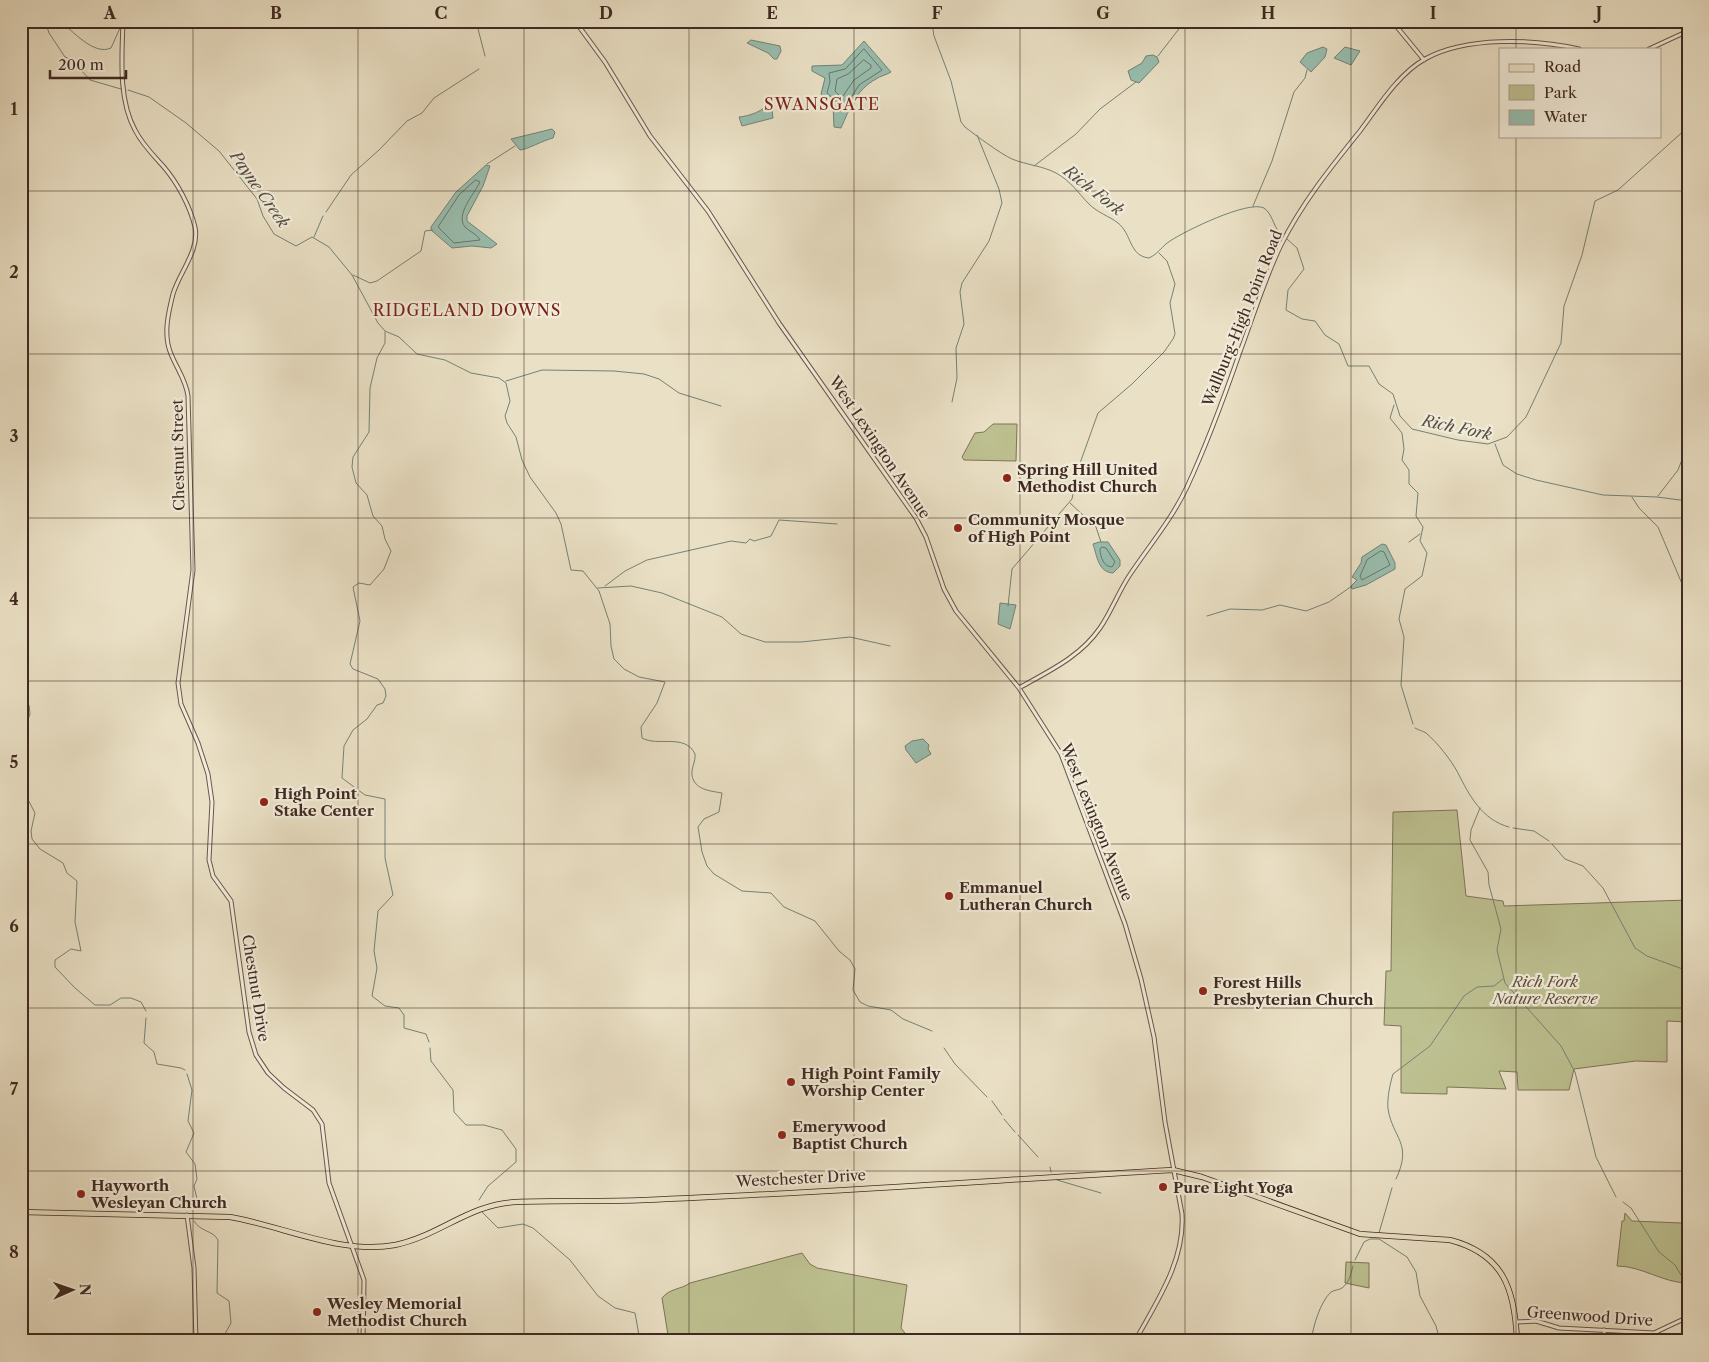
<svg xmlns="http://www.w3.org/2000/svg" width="1709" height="1362" viewBox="0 0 1709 1362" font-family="'Libre Caslon Text',serif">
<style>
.green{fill:#bdc090;stroke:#7e7458}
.water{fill:#98beaf;stroke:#748276}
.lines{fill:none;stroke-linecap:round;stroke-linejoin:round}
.shore{stroke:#6c7468;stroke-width:1}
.stream{stroke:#748276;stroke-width:1}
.tertiary-casing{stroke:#6a574a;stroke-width:5}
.primary-casing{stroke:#3f2921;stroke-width:6}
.tertiary{stroke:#f1ebd9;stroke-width:3}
.primary{stroke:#eae0c5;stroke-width:4.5}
.grid{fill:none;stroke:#3f2921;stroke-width:1;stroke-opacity:0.55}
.poi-dot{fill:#8f2418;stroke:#f1ebd9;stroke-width:2}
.labels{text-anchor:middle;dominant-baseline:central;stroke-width:4.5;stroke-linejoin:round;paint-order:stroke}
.street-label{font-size:15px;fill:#3f2921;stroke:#f1ebd9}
.poi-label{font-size:15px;font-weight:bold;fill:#3f2921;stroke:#f1ebd9;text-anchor:start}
.park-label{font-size:15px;font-style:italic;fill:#5e4f3d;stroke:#f1ebd9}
.neighbourhood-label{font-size:16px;letter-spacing:1px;fill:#7a1f14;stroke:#f1ebd9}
.water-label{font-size:16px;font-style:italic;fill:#554e44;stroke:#f1ebd9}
.neatline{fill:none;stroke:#3f2921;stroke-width:2}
.grid-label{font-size:16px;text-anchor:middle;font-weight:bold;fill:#3f2921}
</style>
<rect width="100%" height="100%" fill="#eae0c5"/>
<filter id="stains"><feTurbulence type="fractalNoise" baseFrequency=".004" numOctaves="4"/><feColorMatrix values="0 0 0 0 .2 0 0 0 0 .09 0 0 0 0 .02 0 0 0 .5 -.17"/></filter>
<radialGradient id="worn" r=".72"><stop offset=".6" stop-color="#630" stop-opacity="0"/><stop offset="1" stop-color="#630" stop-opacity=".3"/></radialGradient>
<path class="green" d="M 993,424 L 1017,424 L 1016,461 L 964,460 L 962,457 L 975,433 L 984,432 Z
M 1457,810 L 1466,896 L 1503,901 L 1504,906 L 1688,900 L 1688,1022 L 1667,1021 L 1667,1062 L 1636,1061 L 1574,1069 L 1569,1090 L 1518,1090 L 1517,1072 L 1499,1071 L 1506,1089 L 1447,1087 L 1447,1094 L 1401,1093 L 1401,1026 L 1384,1025 L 1386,971 L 1391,971 L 1393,812 Z
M 1625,1213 L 1632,1221 L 1682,1223 L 1688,1283 C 1663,1283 1642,1266 1617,1266 L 1622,1221 L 1624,1221 Z
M 802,1253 L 810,1264 L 817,1268 L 907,1285 L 901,1328 L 911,1341 L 669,1341 L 662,1298 C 670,1288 680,1290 690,1283 Z
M 1346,1262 L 1369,1263 L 1369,1288 L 1345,1283 Z"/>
<path class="water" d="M 751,40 L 780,46 L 781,51 L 777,59 L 774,59 L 768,53 L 747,43 Z
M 864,41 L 891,72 C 886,75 880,76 876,79 C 856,90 850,108 841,128 L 834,127 L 833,105 L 821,94 L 825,78 L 812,71 L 812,66 L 842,65 Z
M 1323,47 L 1327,49 L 1325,57 L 1311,72 L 1300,62 L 1307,53 Z
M 1345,47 L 1360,51 L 1351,65 L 1334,58 Z
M 1153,55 L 1157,57 L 1159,62 L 1139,83 L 1131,80 L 1128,71 L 1142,63 L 1146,56 Z
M 771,101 L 773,118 L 742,126 L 739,117 C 750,116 764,111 771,101 Z
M 552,129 L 555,132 L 553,138 C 544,140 526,150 520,150 L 511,139 Z
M 486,165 L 490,166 L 483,186 L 467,216 L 467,221 L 497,244 L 491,248 L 472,246 L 452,248 L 431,230 L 431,227 L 456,192 Z
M 1099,542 L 1108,542 L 1120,560 L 1120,566 L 1113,573 C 1098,572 1097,556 1093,544 Z
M 1382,544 L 1386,545 L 1395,563 L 1395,569 L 1366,585 L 1352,589 L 1351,586 L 1357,580 L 1352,577 L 1361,563 L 1362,557 Z
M 1000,603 L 1016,605 L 1010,629 L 998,624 Z
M 923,739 L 929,745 L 928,749 L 931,754 L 916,763 L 906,750 L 905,746 L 912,741 Z"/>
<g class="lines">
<path class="shore" d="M 864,49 L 882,70 L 859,85 L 843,110 L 840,111 L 837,102 L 827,93 L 830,82 L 829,73 L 845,69 Z
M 864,60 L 871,65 L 871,68 L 854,80 L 843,96 L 840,96 L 835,91 L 837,79 L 848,74 Z
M 476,180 L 480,182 C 474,194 455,215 465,227 C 470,232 477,234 480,240 L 454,243 L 438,227 L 459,195 Z
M 1102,547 L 1106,548 L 1115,562 L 1112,567 C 1103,566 1101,558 1100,550 Z
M 1381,551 L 1384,552 L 1390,565 L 1362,580 L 1360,576 L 1367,560 Z"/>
<path class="stream" d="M 45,21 L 49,33 L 65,57 L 72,60 L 90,80 L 121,89
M 59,21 C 73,30 93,56 111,48 L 120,28
M 476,21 L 485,56
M 932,23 L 934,36 L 951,81 L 961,122 L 965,127 C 975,135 1001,154 1012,159 C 1027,165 1043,166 1056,173 C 1071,181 1078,193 1089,204 C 1098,213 1109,216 1118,223 C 1132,234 1129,256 1149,258 C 1158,254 1162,246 1170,241 C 1185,231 1248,200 1264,208 C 1273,214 1274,230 1283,237
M 21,26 L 25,21
M 126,26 L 131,21
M 1158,56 L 1185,21
M 128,90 L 149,97 L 186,123 L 219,151 L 257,199 L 263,216 L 274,234 L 296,246 L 312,237 L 329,247 L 352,275 L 378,323 L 385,331 L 399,337 L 417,354 L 445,360 L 471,373 L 499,378 L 506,383 L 510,401 L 505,416 L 507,423 L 516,437 L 522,460 L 530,477 L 556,513 L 561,524 L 571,570 L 583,571 L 599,591 L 610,624 L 611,646 L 614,659 L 624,669 L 639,677 L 665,682 L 657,703 L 641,727 L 642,738 C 658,747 685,733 695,754 C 696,761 691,768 692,775 C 694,790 711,791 722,793 L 719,812 L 704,819 L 698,827 L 702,852 L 707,866 L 714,874 L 742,891 L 771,893 L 784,907 L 815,921 L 839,951 L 850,960 L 855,969 L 853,990 L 860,1002 L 868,1006 L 891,1010 L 903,1019 L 932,1031
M 487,164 L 515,146
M 1034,166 L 1076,134 L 1100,109 L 1136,82
M 1253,206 L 1272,161 L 1294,92 L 1305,78 L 1307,70
M 326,212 L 351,175 L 379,150 L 407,121 L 422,113 L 434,98 L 479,69
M 314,237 L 323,216
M 1287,239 L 1297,248 L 1304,269 L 1288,290 L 1286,310 L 1302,319 L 1315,321 L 1325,335 L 1339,344 L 1348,366 L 1369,366 L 1379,384 L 1393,394 L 1400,416 L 1412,429 L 1458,440 L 1488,444 L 1507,437 L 1526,417 L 1561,343 L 1564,306 L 1582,255 L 1595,201 L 1618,190 L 1688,127
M 353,275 L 370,283 L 377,281 L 421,251 L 425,231 L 433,230
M 385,332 L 385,343 L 377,358 L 370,388 L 369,432 L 353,457 L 352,467 L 356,483 L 367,495 L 373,516 L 382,526 L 385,539 L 391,551 L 384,569 L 370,585 L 359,583 L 353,587 L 360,621 L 350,664 L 353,669 L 378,679 L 385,689 L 386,696 L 383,703 L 377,705 L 367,719 L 353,730 L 344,746 L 342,778 L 365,795 L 385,799 L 385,858 L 393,895 L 378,911 L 374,951 L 377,968 L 372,996 L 385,1006 L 399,1008 L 404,1015 L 404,1028 L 426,1034 L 429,1042
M 506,381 L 542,370 L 614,371 L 644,374 L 659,379 L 679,393 L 721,406
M 952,402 L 957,378 L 956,348 L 964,324 L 960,292 L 962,283 L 989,241 L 1002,203 L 999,189 L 977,135
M 1394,405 L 1390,418 L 1402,433 L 1404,449 L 1402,460 L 1409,470 L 1409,484 L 1418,493 L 1416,516 L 1423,527 L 1420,541 L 1427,553 L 1422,576 L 1405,589 L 1399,619 L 1404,637 L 1401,685 L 1413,724
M 1495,444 L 1503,465 L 1517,474 L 1536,480 L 1603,495 L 1657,497 L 1688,501
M 1658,496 L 1678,470 L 1688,444
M 1632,497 L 1639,508 L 1658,527 L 1688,598
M 1070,503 L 1096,527 L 1101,542
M 1409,542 L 1420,534
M 605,586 L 625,571 L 647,560 L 731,541 L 746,543 L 750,539 L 754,541 C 760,539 766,538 771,536 L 779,520 L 837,524
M 598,588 L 631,586 L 662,593 L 722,617 L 741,634 L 765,642 L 801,642 L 850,637 L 890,646
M 1008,606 L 1012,569 L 1072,499 L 1079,466 L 1098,413 L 1132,384 L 1164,352 L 1173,339 L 1175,334 L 1170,303 L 1175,284 L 1167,261 L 1159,253
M 1207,616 L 1230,609 L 1262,610 L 1280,605 L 1306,611 L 1329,602 L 1352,586
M 21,698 L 29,705 L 30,714 L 21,739
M 1415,728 C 1418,730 1423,731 1426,733 C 1437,742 1451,760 1458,773 C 1469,795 1482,820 1509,827
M 21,786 L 35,813 L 31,831 L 32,839 L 40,849 L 63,863 L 67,873 L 77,881 L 75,922 L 81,951 L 71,949 L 55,960 L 55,967 L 75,988 L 95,1005 L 110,1005 L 121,998 L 131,998 L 141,1002 L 146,1011
M 1480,808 L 1471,830 L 1470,840 L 1488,872 L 1489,885 L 1501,929 L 1497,950 L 1505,983 L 1561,1046 L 1575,1072 L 1596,1157 L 1616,1197
M 1513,828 L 1534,831 L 1549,841
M 1552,844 L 1565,859 L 1583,866 L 1603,888 L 1635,948 L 1647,956 L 1688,971
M 146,1018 L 144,1043 L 154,1052 L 157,1064 L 181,1068 L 185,1070
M 430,1048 L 431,1061 L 453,1090 L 454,1112 L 466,1125 L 484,1125 L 502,1130 L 516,1149 L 516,1162 L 488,1186 L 479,1200
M 944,1048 L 955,1064 L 987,1097
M 187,1074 L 192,1090 L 188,1121 L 194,1133 L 186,1152 L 195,1164 L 197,1179 L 194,1186 L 197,1199 L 195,1209
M 992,1101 L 1002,1115
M 1004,1119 L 1015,1132
M 1018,1135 L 1038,1157
M 1050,1167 L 1051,1172
M 1396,1179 C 1413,1143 1393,1139 1388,1109 C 1387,1098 1390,1084 1393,1074 L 1430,1046 L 1464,996 L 1477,987 L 1494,986 L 1503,979
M 1057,1180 L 1101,1193
M 1623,1202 L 1631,1208 L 1659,1252 L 1675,1265 L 1686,1283
M 482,1212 L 498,1228 L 523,1224 L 533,1228 L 570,1260 L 598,1296 L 615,1308 L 635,1313 L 640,1341
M 194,1221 C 200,1232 213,1230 218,1240 L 217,1293 L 229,1301 L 231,1323 L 221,1341
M 1379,1233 L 1392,1188
M 1355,1260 L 1364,1242 L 1370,1239 L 1379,1239 L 1407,1257 L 1416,1272 L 1420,1296 L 1436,1326 L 1440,1341
M 1311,1341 C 1313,1327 1320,1302 1331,1292 C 1334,1290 1339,1290 1342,1288 C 1349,1283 1351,1274 1353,1266"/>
<g class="tertiary-casing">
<path id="tertiary" d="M 123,21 C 122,56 118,99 135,130 C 142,144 153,155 163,166 C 177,182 190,206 195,227 C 200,250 179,273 173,294 C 168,314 163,335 171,354 C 177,369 186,380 188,396 L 193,570 L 178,683 L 181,704 L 198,743 L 208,774 L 212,802 L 209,860 L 213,876 L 231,901 L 249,1032 L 256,1055 L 268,1073 L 284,1088 L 313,1110 L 322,1124 L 329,1183 L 364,1280 L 363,1341
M 575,21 L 605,62 L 650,136 L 708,211 L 779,323 L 916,518 L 926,537 L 944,589 L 956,611 L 1019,688 L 1061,754 L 1125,924 L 1141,979 L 1154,1037 L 1165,1122 L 1182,1214 C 1185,1261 1157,1301 1135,1341
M 1392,21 L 1424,60
M 1649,49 L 1688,31
M 1019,688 C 1049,671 1080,657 1100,628 C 1111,612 1118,593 1129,576 C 1149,546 1172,519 1187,487 C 1208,442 1225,395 1241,349 C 1254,314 1265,278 1281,245 C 1302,203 1331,167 1360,131 C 1378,107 1398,74 1425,59 C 1466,36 1535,39 1579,49
M 187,1215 L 194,1268 L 196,1341
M 1517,1322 L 1536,1321 L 1559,1328 L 1654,1333 L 1688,1317
M 1604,1330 L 1605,1341
M 1657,1333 L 1662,1341"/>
</g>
<g class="primary-casing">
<path id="primary" d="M 21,1212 L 230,1217 C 283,1226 341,1255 395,1245 C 439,1236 469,1204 516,1202 C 559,1200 602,1202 645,1200 C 821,1193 997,1180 1173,1170 L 1202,1177 L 1360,1234 L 1450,1240 C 1504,1254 1515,1290 1517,1341"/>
</g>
<use href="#tertiary" class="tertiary"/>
<use href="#primary" class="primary"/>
</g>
<path class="grid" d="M 193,21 L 193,1341M 358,21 L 358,1341M 524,21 L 524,1341M 689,21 L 689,1341M 854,21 L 854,1341M 1020,21 L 1020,1341M 1185,21 L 1185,1341M 1351,21 L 1351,1341M 1516,21 L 1516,49M 1516,136 L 1516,1341M 21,191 L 1688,191M 21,354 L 1688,354M 21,518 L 1688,518M 21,681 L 1688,681M 21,844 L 1688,844M 21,1008 L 1688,1008M 21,1171 L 1688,1171"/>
<g class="poi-dot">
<circle cx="1007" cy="478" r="5"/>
<circle cx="958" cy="528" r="5"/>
<circle cx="264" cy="802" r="5"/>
<circle cx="949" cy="896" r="5"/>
<circle cx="1203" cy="991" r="5"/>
<circle cx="791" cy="1082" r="5"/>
<circle cx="782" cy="1135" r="5"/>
<circle cx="1163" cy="1187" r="5"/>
<circle cx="81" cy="1194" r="5"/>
<circle cx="317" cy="1312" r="5"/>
</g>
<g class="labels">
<g class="street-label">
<text transform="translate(1242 318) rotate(-68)">Wallburg-High Point Road</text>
<text transform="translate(880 447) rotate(56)">West Lexington Avenue</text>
<text transform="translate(178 455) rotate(-91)">Chestnut Street</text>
<text transform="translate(1097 822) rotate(68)">West Lexington Avenue</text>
<text transform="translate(256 988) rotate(81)">Chestnut Drive</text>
<text transform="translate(801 1178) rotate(-3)">Westchester Drive</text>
<text transform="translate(1590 1316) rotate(4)">Greenwood Drive</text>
</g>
<g class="poi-label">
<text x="1017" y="469">Spring Hill United<tspan x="1017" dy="17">Methodist Church</tspan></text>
<text x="968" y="519">Community Mosque<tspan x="968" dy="17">of High Point</tspan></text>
<text x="274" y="793">High Point<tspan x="274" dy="17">Stake Center</tspan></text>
<text x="959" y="887">Emmanuel<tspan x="959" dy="17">Lutheran Church</tspan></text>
<text x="1213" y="982">Forest Hills<tspan x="1213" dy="17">Presbyterian Church</tspan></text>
<text x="801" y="1073">High Point Family<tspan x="801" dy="17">Worship Center</tspan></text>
<text x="792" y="1126">Emerywood<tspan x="792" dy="17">Baptist Church</tspan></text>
<text x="91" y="1185">Hayworth<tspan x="91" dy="17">Wesleyan Church</tspan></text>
<text x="1173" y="1187">Pure Light Yoga</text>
<text x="327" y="1303">Wesley Memorial<tspan x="327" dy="17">Methodist Church</tspan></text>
</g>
<g class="park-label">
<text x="1545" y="981">Rich Fork<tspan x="1545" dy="17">Nature Reserve</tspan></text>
</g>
<g class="neighbourhood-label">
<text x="822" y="104">SWANSGATE</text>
<text x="467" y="310">RIDGELAND DOWNS</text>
</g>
<g class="water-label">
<text transform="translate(260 189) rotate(55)">Payne Creek</text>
<text transform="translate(1094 190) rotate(38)">Rich Fork</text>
<text transform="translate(1457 427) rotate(12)">Rich Fork</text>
</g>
</g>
<rect width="1709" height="1362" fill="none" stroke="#eae0c5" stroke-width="55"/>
<rect x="1499" y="48" width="162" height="90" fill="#f1ebd9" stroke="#aa9d8f"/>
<rect x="1509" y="64" width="25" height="8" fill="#eae0c5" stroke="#aa9d8f"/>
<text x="1544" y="72" font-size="15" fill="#3f2921">Road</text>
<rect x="1509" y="85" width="25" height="15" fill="#bdc090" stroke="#aa9d8f"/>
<text x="1544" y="98" font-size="15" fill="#3f2921">Park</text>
<rect x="1509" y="110" width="25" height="15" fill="#98beaf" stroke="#aa9d8f"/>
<text x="1544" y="122" font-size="15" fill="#3f2921">Water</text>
<g transform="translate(72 1290) rotate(88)" stroke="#f1ebd9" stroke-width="4" paint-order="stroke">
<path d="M0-4L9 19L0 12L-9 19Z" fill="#3f2921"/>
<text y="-8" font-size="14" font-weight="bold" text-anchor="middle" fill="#3f2921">N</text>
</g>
<path d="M50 70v8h76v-8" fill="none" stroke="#3f2921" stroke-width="2.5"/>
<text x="58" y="70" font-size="15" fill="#3f2921" stroke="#f1ebd9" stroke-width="4" paint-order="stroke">200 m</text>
<rect x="28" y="28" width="1654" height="1306" class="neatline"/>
<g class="grid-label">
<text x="110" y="19">A</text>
<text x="276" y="19">B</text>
<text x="441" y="19">C</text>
<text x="606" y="19">D</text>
<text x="772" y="19">E</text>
<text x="937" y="19">F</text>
<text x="1103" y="19">G</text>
<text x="1268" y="19">H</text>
<text x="1433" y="19">I</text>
<text x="1599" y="19">J</text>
<text x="14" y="115">1</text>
<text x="14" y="278">2</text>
<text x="14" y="442">3</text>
<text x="14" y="605">4</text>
<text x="14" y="768">5</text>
<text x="14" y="932">6</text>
<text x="14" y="1095">7</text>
<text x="14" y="1258">8</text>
</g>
<rect width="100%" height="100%" filter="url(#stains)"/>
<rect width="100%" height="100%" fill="url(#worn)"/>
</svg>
